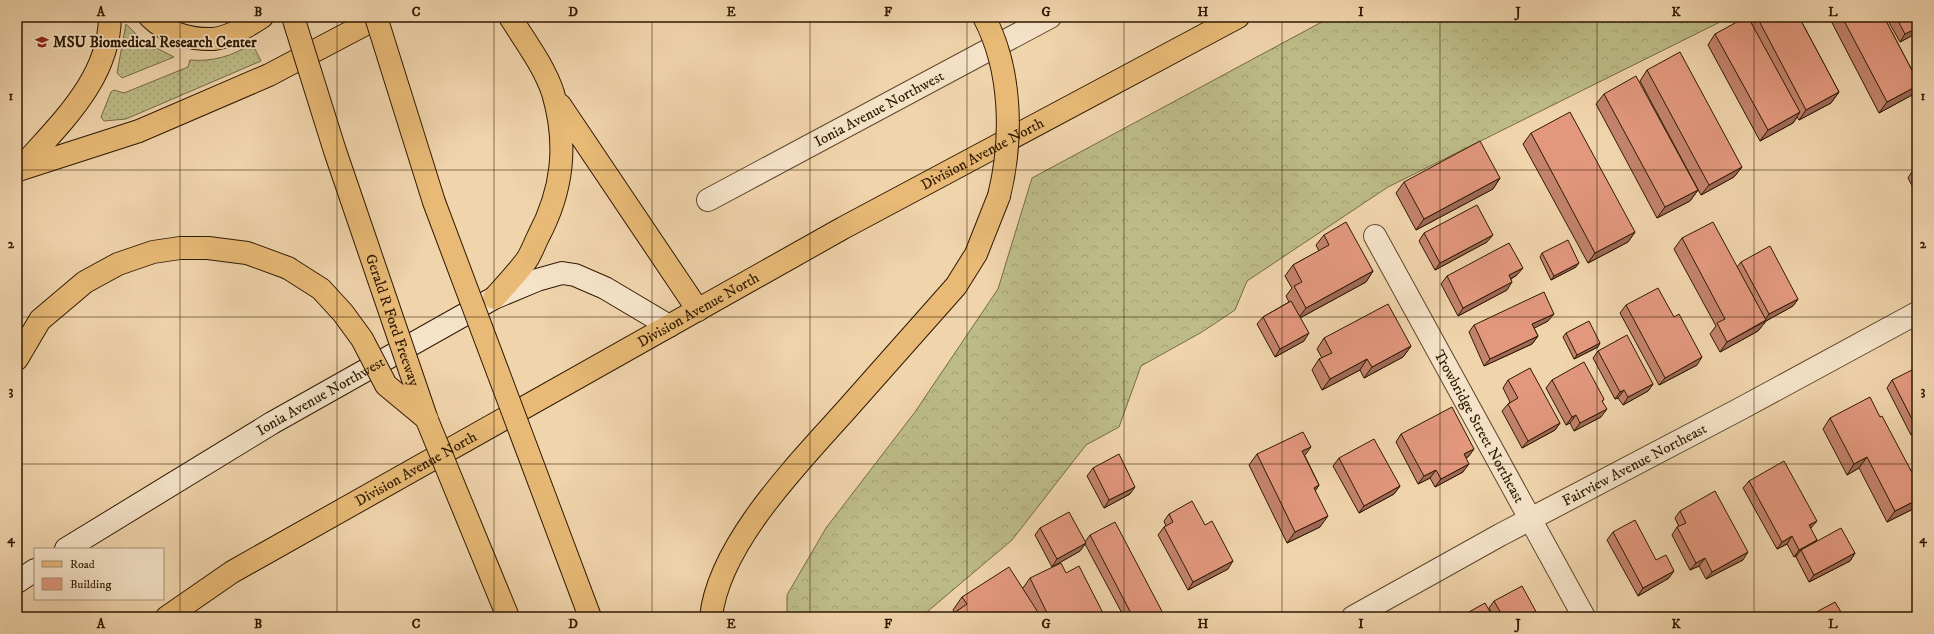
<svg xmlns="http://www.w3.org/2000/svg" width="1934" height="634" viewBox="0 0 1934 634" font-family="'IM FELL DW Pica',serif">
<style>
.grass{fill:url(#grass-dots);stroke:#766a44}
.forest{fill:url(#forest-crowns);stroke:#766a44}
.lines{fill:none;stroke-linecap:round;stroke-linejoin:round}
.street-casing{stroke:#5f482c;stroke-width:24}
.secondary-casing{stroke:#2f1902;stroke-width:24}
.primary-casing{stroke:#2f1902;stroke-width:24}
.highway-casing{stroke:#2f1902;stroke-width:24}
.street{stroke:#f5e3c9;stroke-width:22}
.secondary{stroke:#f5e3c9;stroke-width:22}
.primary{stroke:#e8ba76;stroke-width:22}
.highway{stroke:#e8ba76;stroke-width:22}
.highway-bridge-casing{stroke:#2f1902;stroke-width:24;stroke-linecap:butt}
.highway-bridge{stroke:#e8ba76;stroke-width:22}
.wall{fill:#c3836c;stroke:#2f1902}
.shaded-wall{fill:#9f6a58;stroke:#2f1902}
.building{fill:#e3987e;stroke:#2f1902}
.grid{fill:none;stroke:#2f1902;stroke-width:1;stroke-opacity:0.55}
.labels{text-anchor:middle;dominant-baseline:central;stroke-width:3.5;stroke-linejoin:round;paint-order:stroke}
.poi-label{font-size:15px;font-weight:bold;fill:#2f1902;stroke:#f5e3c9;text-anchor:start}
.street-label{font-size:15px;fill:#2f1902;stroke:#f5e3c9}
.neatline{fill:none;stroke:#2f1902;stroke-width:1.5}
.grid-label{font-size:13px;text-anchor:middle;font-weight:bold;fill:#2f1902}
</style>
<defs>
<pattern id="grass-dots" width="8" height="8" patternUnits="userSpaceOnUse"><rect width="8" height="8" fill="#bdbc87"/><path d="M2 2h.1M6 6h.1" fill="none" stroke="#a3a173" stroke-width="1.8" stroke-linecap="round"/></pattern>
<pattern id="forest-crowns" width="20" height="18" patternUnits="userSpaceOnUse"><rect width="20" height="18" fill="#bdbc87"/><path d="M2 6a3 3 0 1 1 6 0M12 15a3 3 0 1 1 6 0" fill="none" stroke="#a3a173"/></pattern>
</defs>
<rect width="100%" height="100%" fill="#f0d4ac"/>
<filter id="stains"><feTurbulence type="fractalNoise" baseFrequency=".005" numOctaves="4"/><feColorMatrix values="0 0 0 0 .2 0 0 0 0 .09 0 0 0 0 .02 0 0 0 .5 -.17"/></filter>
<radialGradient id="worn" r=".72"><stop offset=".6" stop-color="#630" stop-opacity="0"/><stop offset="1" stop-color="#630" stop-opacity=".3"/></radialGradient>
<path class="grass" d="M 126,24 L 143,41 L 174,57 L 122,78 L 117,73 Z
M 252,43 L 261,61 L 126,119 L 104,121 L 101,117 L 111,92 L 114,90 L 124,93 L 188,67 L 190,60 C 212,62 234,56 252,43 Z"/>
<path class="forest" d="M 1331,17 L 1730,17 L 1388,187 L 1247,281 L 1235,310 L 1202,332 L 1141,366 L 1119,427 L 1086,445 L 1012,540 L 921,617 L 787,617 L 787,595 L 826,528 L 915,412 L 998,289 L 1032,178 Z"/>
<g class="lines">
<g class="street-casing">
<g id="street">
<path id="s1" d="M 708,200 L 1050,17"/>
<path id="s2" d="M 1375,236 L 1584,617"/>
<path id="s3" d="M 1353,617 L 1500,535 L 1740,409 L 1917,313"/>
</g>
</g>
<g class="secondary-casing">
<g id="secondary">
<path id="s4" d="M 66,549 L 272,423 L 494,298 L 537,280 L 562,273 L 575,275 L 605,288 L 669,326"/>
<path d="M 17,582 L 35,570"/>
</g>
</g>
<g class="primary-casing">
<g id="primary">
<path id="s5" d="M 167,617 L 232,572 L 843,228 L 1238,17"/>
</g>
</g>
<g class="highway-casing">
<path id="highway" d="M 150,17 C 166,33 191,40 214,39 C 230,37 248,26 262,17
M 560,105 L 698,310
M 18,170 L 139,131 L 269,75 L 379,17
M 19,170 C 58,125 109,81 110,17
M 494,298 C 505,286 516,274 526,261 C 531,254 534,245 538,237 C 563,190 568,144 553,93 C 544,66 525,41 510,17
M 17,359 L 40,320 L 85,282 L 118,264 L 153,252 L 180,248 L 208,248 L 247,253 L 288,268
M 711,617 C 719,543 799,463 847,409 C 883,368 920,327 956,286 L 976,254 L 999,196"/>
</g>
<use href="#street" class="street"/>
<use href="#secondary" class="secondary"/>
<use href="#primary" class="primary"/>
<use href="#highway" class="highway"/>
<g class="highway-bridge-casing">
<g id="highway-bridge">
<path id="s6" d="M 293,17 L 335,151 L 427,420 L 508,617"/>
<path d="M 376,17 L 434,202 L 590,617"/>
<path d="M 984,17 C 1012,70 1013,139 999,196"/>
<path d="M 288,268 L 321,289 L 343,313 L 362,339 L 386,385 L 427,419"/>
</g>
</g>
<use href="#highway-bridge" class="highway-bridge"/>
</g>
<path class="wall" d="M 1752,17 L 1799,17 L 1839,92 L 1831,103 L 1799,120 L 1797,117 L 1793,123 L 1760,141 L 1708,45 L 1715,34 L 1750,20 Z
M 1829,17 L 1884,17 L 1917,80 L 1917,88 L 1912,95 L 1879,113 Z
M 1886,17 L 1917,17 L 1917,33 L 1900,42 Z
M 1647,70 L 1742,167 L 1734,177 L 1701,195 L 1640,81 Z
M 1604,94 L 1698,190 L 1690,201 L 1657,218 L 1596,104 Z
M 1531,133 L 1635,232 L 1628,242 L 1588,263 L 1523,144 Z
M 1917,168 L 1917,195 L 1908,178 L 1913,170 Z
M 1500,178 L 1493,189 L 1416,230 L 1396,193 L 1404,182 Z
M 1424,233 L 1487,242 L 1435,270 L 1419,241 Z
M 1324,235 L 1373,271 L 1366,282 L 1300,318 L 1304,341 L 1275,357 L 1257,324 L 1263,317 L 1289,302 L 1286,296 L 1292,288 L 1285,276 L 1293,265 L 1319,251 L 1316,245 Z
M 1682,238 L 1737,267 L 1741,262 L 1798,299 L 1793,306 L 1766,321 L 1758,331 L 1720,352 L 1710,334 L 1716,326 L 1674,249 Z
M 1542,253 L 1576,267 L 1551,280 L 1540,257 Z
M 1517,275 L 1511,279 L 1507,290 L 1458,316 L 1441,284 L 1447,276 Z
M 1626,305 L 1697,365 L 1659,385 L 1620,313 Z
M 1548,321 L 1534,328 L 1538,336 L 1532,344 L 1484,366 L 1469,332 L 1474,325 Z
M 1566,333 L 1598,347 L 1574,359 L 1563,337 Z
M 1324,338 L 1411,346 L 1403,357 L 1364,378 L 1360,370 L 1322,390 L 1312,370 L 1319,359 L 1322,358 L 1317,349 Z
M 1598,351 L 1653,384 L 1648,391 L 1623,405 L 1618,398 L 1615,399 L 1593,358 Z
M 1916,378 L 1917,432 L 1911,435 L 1887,388 L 1892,380 Z
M 1508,380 L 1560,423 L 1555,430 L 1522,448 L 1502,411 L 1508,404 L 1510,402 L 1503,388 Z
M 1552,380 L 1604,399 L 1602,402 L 1601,417 L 1574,431 L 1570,423 L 1566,425 L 1546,388 Z
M 1880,417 L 1917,482 L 1917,507 L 1887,522 L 1859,468 L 1847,475 L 1823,429 L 1830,418 Z
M 1401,434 L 1469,456 L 1466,458 L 1463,472 L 1435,487 L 1430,478 L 1418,484 L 1396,442 Z
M 1257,454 L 1305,456 L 1319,485 L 1315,491 L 1320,527 L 1287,543 L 1249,465 Z
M 1339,458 L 1400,486 L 1394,494 L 1359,513 L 1333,466 Z
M 1093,468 L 1130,494 L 1104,508 L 1087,476 Z
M 1749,481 L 1811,528 L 1810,529 L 1817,540 L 1815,542 L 1855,553 L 1850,561 L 1809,582 L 1796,557 L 1797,555 L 1794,557 L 1787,544 L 1777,549 L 1743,488 Z
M 1680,511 L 1743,560 L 1706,579 L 1699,566 L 1690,570 L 1672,535 L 1677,527 L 1679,527 L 1675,518 Z
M 1169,514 L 1228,569 L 1188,590 L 1158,535 L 1164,527 L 1166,526 L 1164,521 Z
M 1040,528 L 1085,542 L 1090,535 L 1165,617 L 1124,617 L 1085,544 L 1080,551 L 1052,567 L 1035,535 Z
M 1613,532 L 1656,560 L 1669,578 L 1638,596 L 1607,540 Z
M 1066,573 L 1103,617 L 948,617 L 954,612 L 953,610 L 962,597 L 1023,588 L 1030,578 Z
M 1494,601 L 1539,617 L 1494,617 L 1489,608 Z"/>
<path class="shaded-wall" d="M 1917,28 L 1917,33 L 1900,42 L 1905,34 Z
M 1917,86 L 1917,88 L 1912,95 L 1879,113 L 1887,102 Z
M 1839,92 L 1831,103 L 1799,120 L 1806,110 Z
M 1800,112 L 1793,123 L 1760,141 L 1768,130 Z
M 1742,167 L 1734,177 L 1701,195 L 1709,185 Z
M 1500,178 L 1493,189 L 1416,230 L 1424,219 Z
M 1698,190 L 1690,201 L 1657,218 L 1665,207 Z
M 1635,232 L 1628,242 L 1588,263 L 1595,253 Z
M 1493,235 L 1487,242 L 1435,270 L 1440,263 Z
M 1579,263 L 1576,267 L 1551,280 L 1554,276 Z
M 1523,268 L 1517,275 L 1503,283 L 1509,275 Z
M 1373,271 L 1366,282 L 1298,319 L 1306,308 Z
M 1512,282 L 1507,290 L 1458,316 L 1463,308 Z
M 1798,299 L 1793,306 L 1766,321 L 1758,331 L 1720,352 L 1727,342 L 1764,322 L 1769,314 Z
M 1554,314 L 1548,321 L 1527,332 L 1532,324 Z
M 1309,333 L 1304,341 L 1275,357 L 1280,349 Z
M 1538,336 L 1532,344 L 1484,366 L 1490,359 Z
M 1600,343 L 1598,347 L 1574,359 L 1577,355 Z
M 1411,346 L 1403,357 L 1364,378 L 1372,367 Z
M 1702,357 L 1697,365 L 1659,385 L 1665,378 Z
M 1367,359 L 1360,370 L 1322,390 L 1330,379 Z
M 1653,384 L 1648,391 L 1623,405 L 1628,397 Z
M 1624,390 L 1618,398 L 1615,399 L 1620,392 Z
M 1607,409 L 1601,417 L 1574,431 L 1580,423 Z
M 1576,415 L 1570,423 L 1566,425 L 1572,417 Z
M 1560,423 L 1555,430 L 1522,448 L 1528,441 Z
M 1916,427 L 1917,427 L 1917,432 L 1911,435 Z
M 1311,447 L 1303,458 L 1302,451 Z
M 1474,449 L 1469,456 L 1459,462 L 1464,454 Z
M 1867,457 L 1859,468 L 1847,475 L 1854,464 Z
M 1469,464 L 1463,472 L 1435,487 L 1441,479 Z
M 1436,470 L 1430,478 L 1418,484 L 1424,476 Z
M 1319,485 L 1312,496 L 1314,488 Z
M 1400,486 L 1394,494 L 1359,513 L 1364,506 Z
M 1135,487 L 1130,494 L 1104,508 L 1109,500 Z
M 1917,500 L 1917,507 L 1887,522 L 1895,511 Z
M 1328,516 L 1320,527 L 1287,543 L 1295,532 Z
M 1817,521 L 1811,528 L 1803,533 L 1809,525 Z
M 1792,536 L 1787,544 L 1777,549 L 1782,542 Z
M 1817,540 L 1811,548 L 1801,550 L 1797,555 L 1794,557 L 1799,550 Z
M 1086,543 L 1080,551 L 1052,567 L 1057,559 Z
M 1748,552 L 1743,560 L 1706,579 L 1712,572 Z
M 1855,553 L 1850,561 L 1809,582 L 1814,575 Z
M 1705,558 L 1699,566 L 1690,570 L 1696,563 Z
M 1233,561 L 1228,569 L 1188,590 L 1193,582 Z
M 1674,571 L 1669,578 L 1638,596 L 1643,588 Z"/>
<path class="building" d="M 1746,17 L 1748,17 L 1800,112 L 1768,130 L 1715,34 Z
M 1757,17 L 1799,17 L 1839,92 L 1806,110 Z
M 1842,17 L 1884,17 L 1917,80 L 1917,86 L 1887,102 Z
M 1896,17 L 1917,17 L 1917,28 L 1905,34 Z
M 1680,52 L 1742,167 L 1709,185 L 1647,70 Z
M 1636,76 L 1698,190 L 1665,207 L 1604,94 Z
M 1570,112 L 1635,232 L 1595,253 L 1531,133 Z
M 1480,141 L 1500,178 L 1424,219 L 1404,182 Z
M 1917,168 L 1917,177 L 1913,170 Z
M 1477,205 L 1493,235 L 1440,263 L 1424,233 Z
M 1346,222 L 1373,271 L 1306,308 L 1294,286 L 1302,282 L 1293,265 L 1329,245 L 1324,235 Z
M 1713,222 L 1766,320 L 1727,342 L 1717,323 L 1725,319 L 1682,238 Z
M 1568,240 L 1579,263 L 1554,276 L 1542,253 Z
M 1509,243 L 1523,268 L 1509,275 L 1512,282 L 1463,308 L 1447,276 Z
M 1770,246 L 1798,299 L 1769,314 L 1741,262 Z
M 1658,288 L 1674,317 L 1679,314 L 1702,357 L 1665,378 L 1626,305 Z
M 1544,292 L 1554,314 L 1532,324 L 1538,336 L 1490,359 L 1474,325 Z
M 1291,301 L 1309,333 L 1280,349 L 1263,317 Z
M 1388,304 L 1411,346 L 1372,367 L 1367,359 L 1330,379 L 1319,359 L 1332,353 L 1324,338 Z
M 1589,321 L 1600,343 L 1577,355 L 1566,333 Z
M 1627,335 L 1653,384 L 1628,397 L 1624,390 L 1620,392 L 1598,351 Z
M 1584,362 L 1604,399 L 1602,401 L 1607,409 L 1580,423 L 1576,415 L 1572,417 L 1552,380 Z
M 1530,368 L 1560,423 L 1528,441 L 1508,404 L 1518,398 L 1508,380 Z
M 1912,370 L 1916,378 L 1917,377 L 1917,427 L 1916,427 L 1892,380 Z
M 1870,397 L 1880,417 L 1882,416 L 1917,482 L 1917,500 L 1895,511 L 1867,457 L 1854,464 L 1830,418 Z
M 1452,407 L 1474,449 L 1464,454 L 1469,464 L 1441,479 L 1436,470 L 1424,476 L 1401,434 Z
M 1303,432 L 1311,447 L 1302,451 L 1319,485 L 1314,488 L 1328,516 L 1295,532 L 1257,454 Z
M 1374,439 L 1400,486 L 1364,506 L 1339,458 Z
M 1119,454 L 1135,487 L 1109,500 L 1093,468 Z
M 1784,461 L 1817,521 L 1809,525 L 1817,540 L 1799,550 L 1792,536 L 1782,542 L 1749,481 Z
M 1715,491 L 1748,552 L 1712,572 L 1705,558 L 1696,563 L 1677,527 L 1686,523 L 1680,511 Z
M 1192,501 L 1205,525 L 1212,521 L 1233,561 L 1193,582 L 1164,527 L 1173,522 L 1169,514 Z
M 1069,512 L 1086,543 L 1057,559 L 1040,528 Z
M 1635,520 L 1656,560 L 1666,555 L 1674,571 L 1643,588 L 1613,532 Z
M 1115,522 L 1165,617 L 1133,617 L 1090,535 Z
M 1841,528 L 1855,553 L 1814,575 L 1801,550 Z
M 1061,563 L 1066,573 L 1079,566 L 1104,615 L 1100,617 L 1049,617 L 1030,578 Z
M 1009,567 L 1041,617 L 948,617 L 967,604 L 962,597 Z
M 1522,586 L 1539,617 L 1503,617 L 1494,601 Z
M 1835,602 L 1844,617 L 1812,617 L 1811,615 Z
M 1485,603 L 1493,617 L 1460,617 Z"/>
<path class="grid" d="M 180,17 L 180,617M 337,17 L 337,617M 494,17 L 494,617M 652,17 L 652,617M 810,17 L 810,617M 967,17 L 967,617M 1124,17 L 1124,617M 1282,17 L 1282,617M 1440,17 L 1440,617M 1597,17 L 1597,617M 1754,17 L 1754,617M 17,170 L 1917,170M 17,317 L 1917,317M 17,464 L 1917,464"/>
<defs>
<g id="university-bare" transform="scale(1.08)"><path d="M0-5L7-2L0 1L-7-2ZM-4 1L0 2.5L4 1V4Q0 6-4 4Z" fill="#8f2418" stroke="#f5e3c9" stroke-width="2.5" paint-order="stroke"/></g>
</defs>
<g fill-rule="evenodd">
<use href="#university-bare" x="42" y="42"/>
</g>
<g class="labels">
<g class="poi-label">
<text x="53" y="42">MSU Biomedical Research Center</text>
</g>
<g class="street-label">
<text stroke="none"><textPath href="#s1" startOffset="194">Ionia Avenue Northwest</textPath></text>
<text stroke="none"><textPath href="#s5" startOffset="938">Division Avenue North</textPath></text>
<text stroke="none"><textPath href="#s5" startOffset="614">Division Avenue North</textPath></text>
<text stroke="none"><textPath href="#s6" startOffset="319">Gerald R Ford Freeway</textPath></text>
<text stroke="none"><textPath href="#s4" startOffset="297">Ionia Avenue Northwest</textPath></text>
<text stroke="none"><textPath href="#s2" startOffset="217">Trowbridge Street Northeast</textPath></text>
<text stroke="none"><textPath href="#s3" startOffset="320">Fairview Avenue Northeast</textPath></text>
<text stroke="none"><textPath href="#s5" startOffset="290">Division Avenue North</textPath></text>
</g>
</g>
<rect width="1934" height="634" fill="none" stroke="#f0d4ac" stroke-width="44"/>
<rect x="34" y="548" width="130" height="52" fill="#f5e3c9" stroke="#a69279"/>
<rect x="42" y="561" width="20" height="6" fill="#e8ba76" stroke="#a69279"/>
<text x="70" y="568" font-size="12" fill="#2f1902">Road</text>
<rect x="42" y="578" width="20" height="12" fill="#e3987e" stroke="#a69279"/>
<text x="70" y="588" font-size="12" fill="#2f1902">Building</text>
<rect x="22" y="22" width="1890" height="590" class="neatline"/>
<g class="grid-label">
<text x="101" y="16">A</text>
<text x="258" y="16">B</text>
<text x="416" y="16">C</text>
<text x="573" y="16">D</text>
<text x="731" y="16">E</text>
<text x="888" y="16">F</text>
<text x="1046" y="16">G</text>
<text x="1203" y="16">H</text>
<text x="1361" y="16">I</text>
<text x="1518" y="16">J</text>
<text x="1676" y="16">K</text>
<text x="1833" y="16">L</text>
<text x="11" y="100">1</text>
<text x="1923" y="100">1</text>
<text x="11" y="248">2</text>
<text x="1923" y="248">2</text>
<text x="11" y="395">3</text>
<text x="1923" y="395">3</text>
<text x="11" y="543">4</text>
<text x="1923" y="543">4</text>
<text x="101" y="628">A</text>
<text x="258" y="628">B</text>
<text x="416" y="628">C</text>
<text x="573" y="628">D</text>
<text x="731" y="628">E</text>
<text x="888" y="628">F</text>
<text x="1046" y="628">G</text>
<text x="1203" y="628">H</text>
<text x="1361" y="628">I</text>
<text x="1518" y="628">J</text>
<text x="1676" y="628">K</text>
<text x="1833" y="628">L</text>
</g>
<rect width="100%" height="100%" filter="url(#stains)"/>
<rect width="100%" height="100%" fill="url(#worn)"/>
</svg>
